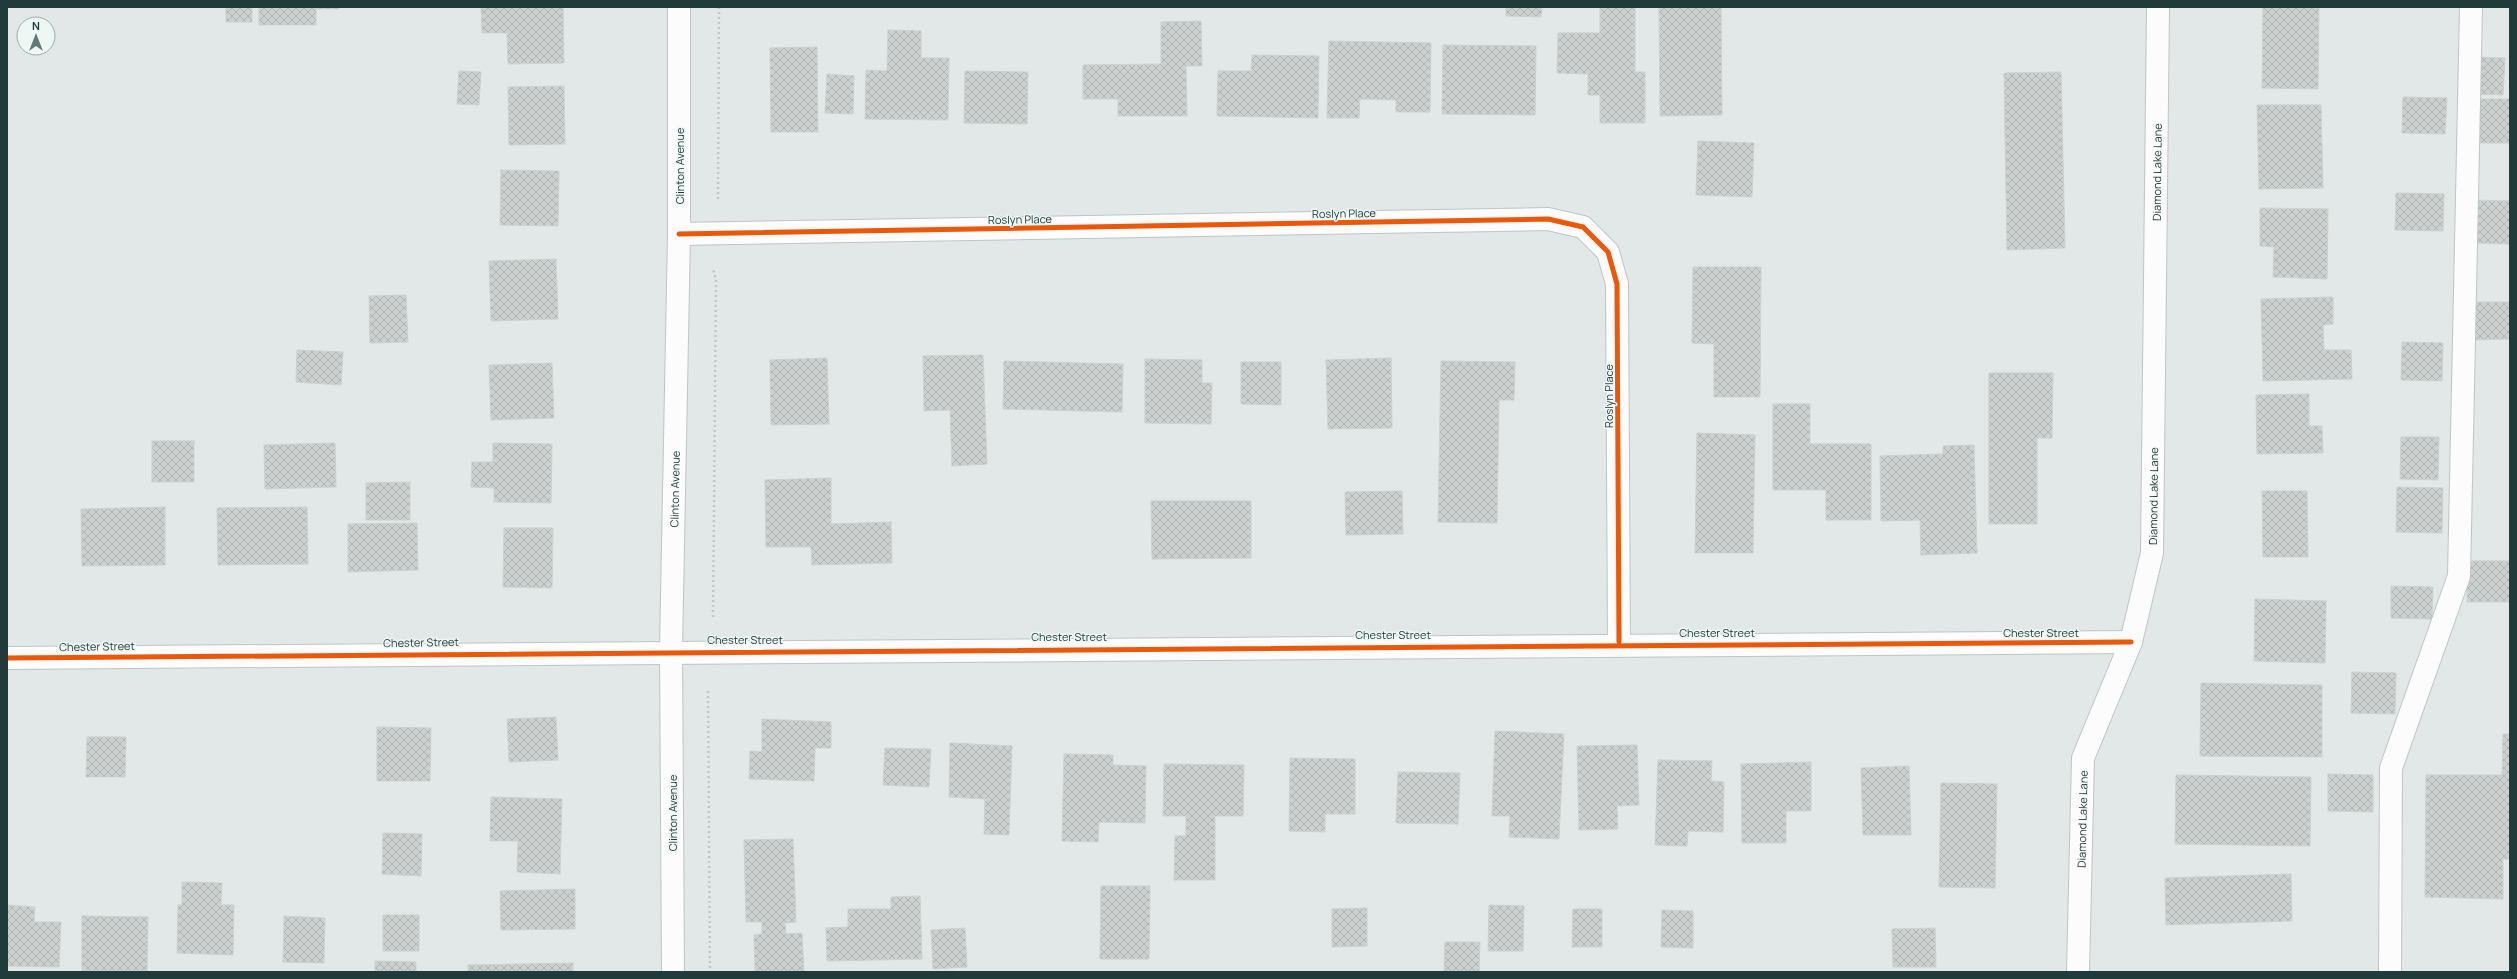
<svg xmlns="http://www.w3.org/2000/svg" width="2517" height="979" viewBox="0 0 2517 979" font-family="Manrope,sans-serif">
<style>
.building{fill:url(#building-cross-hatch);stroke:#cad1cf}
.lines{fill:none;stroke-linecap:round;stroke-linejoin:round}
.minor-casing{stroke:#bfc5c4;stroke-width:24}
.path{stroke:#bfc8c7;stroke-width:2.5;stroke-dasharray:2 3;stroke-linecap:butt}
.minor{stroke:#fbfcfb;stroke-width:22}
.cycleway-casing{stroke:#eff7f5;stroke-width:8}
.cycleway{stroke:#e8590c;stroke-width:5}
.labels{text-anchor:middle;dominant-baseline:central;stroke-width:3;stroke-linejoin:round;paint-order:stroke}
.street-label{font-size:11px;fill:#203b39;stroke:#eff7f5}
</style>
<defs>
<pattern id="building-cross-hatch" width="8" height="8" patternUnits="userSpaceOnUse"><rect width="8" height="8" fill="#ccd1d0"/><path d="M0 0l8 8M0 8l8-8" fill="none" stroke="#afb4b3"/></pattern>
</defs>
<rect width="100%" height="100%" fill="#e2e8e7"/>
<path class="building" d="M 226,7 L 252,7 L 252,22 L 226,22 Z
M 259,7 L 339,7 L 339,9 L 316,9 L 316,25 L 259,25 Z
M 481,7 L 563,7 L 564,63 L 508,64 L 507,33 L 482,33 Z
M 1506,7 L 1542,7 L 1541,17 L 1506,16 Z
M 1600,7 L 1635,7 L 1635,72 L 1645,72 L 1645,123 L 1600,123 L 1600,95 L 1588,95 L 1588,74 L 1557,73 L 1558,33 L 1600,33 Z
M 1659,7 L 1721,7 L 1722,115 L 1660,116 Z
M 2263,7 L 2319,8 L 2318,89 L 2262,88 Z
M 1201,21 L 1202,66 L 1186,66 L 1187,116 L 1118,116 L 1118,99 L 1083,99 L 1083,65 L 1161,64 L 1161,22 Z
M 888,30 L 921,31 L 921,58 L 949,58 L 948,120 L 865,119 L 866,70 L 887,71 Z
M 1329,41 L 1431,43 L 1430,112 L 1396,112 L 1396,100 L 1360,99 L 1359,118 L 1327,118 Z
M 1443,45 L 1536,46 L 1535,115 L 1442,114 Z
M 817,47 L 818,132 L 771,132 L 770,48 Z
M 1252,55 L 1319,56 L 1318,118 L 1217,116 L 1218,71 L 1251,71 Z
M 2474,57 L 2505,58 L 2503,95 L 2472,94 Z
M 459,71 L 481,72 L 479,105 L 457,104 Z
M 965,71 L 1028,72 L 1027,124 L 964,123 Z
M 2061,72 L 2065,248 L 2007,250 L 2004,73 Z
M 827,74 L 854,76 L 853,114 L 825,113 Z
M 564,86 L 565,144 L 509,145 L 508,87 Z
M 2403,97 L 2447,98 L 2445,134 L 2402,133 Z
M 2473,99 L 2510,99 L 2510,143 L 2473,143 Z
M 2257,105 L 2321,105 L 2323,188 L 2259,189 Z
M 1698,141 L 1754,143 L 1752,197 L 1696,195 Z
M 501,170 L 559,171 L 558,226 L 500,225 Z
M 2396,193 L 2444,194 L 2443,231 L 2395,230 Z
M 2471,200 L 2510,201 L 2510,244 L 2470,243 Z
M 2260,208 L 2328,209 L 2327,279 L 2273,277 L 2274,247 L 2260,246 Z
M 556,259 L 558,319 L 491,321 L 489,261 Z
M 1693,267 L 1761,267 L 1760,397 L 1714,397 L 1714,344 L 1692,343 Z
M 406,295 L 408,342 L 370,343 L 369,296 Z
M 2333,297 L 2333,324 L 2323,325 L 2324,350 L 2351,350 L 2352,379 L 2263,381 L 2261,299 Z
M 2470,302 L 2509,302 L 2510,339 L 2471,340 Z
M 2402,342 L 2443,343 L 2442,381 L 2401,380 Z
M 297,350 L 343,352 L 341,385 L 296,382 Z
M 983,355 L 987,464 L 952,466 L 950,410 L 924,411 L 923,356 Z
M 827,358 L 829,424 L 771,425 L 770,360 Z
M 1391,358 L 1392,428 L 1328,429 L 1326,360 Z
M 1145,359 L 1202,360 L 1202,383 L 1212,383 L 1211,424 L 1145,423 Z
M 1004,361 L 1123,364 L 1122,412 L 1003,409 Z
M 1441,361 L 1515,362 L 1514,400 L 1499,400 L 1497,523 L 1438,522 Z
M 1241,362 L 1281,362 L 1281,405 L 1241,404 Z
M 552,363 L 554,418 L 491,420 L 489,365 Z
M 1989,373 L 2053,373 L 2052,438 L 2037,438 L 2037,524 L 1989,524 Z
M 2309,394 L 2309,426 L 2322,426 L 2323,453 L 2257,454 L 2256,395 Z
M 1773,404 L 1810,404 L 1810,444 L 1871,444 L 1871,520 L 1826,520 L 1826,490 L 1773,490 Z
M 1697,433 L 1755,435 L 1753,553 L 1695,553 Z
M 2401,437 L 2439,437 L 2438,480 L 2400,479 Z
M 152,441 L 194,441 L 194,482 L 152,482 Z
M 335,443 L 336,487 L 265,489 L 264,445 Z
M 493,443 L 552,444 L 551,503 L 494,502 L 494,488 L 471,487 L 472,462 L 493,462 Z
M 1974,445 L 1977,553 L 1921,555 L 1920,520 L 1881,521 L 1880,456 L 1943,454 L 1943,446 Z
M 831,478 L 831,524 L 891,522 L 892,563 L 812,565 L 811,547 L 766,547 L 765,480 Z
M 410,482 L 410,520 L 366,520 L 366,483 Z
M 2397,487 L 2443,488 L 2442,533 L 2396,532 Z
M 1402,491 L 1403,534 L 1346,535 L 1345,492 Z
M 2262,491 L 2307,491 L 2308,557 L 2263,557 Z
M 1151,501 L 1251,501 L 1251,558 L 1152,559 Z
M 165,507 L 165,565 L 82,566 L 81,509 Z
M 307,507 L 308,564 L 218,565 L 217,508 Z
M 417,523 L 418,570 L 348,572 L 348,524 Z
M 504,528 L 553,528 L 552,588 L 503,587 Z
M 2468,561 L 2510,561 L 2510,602 L 2467,602 Z
M 2391,586 L 2433,587 L 2432,619 L 2391,618 Z
M 2255,599 L 2326,601 L 2325,663 L 2254,661 Z
M 2352,672 L 2396,673 L 2395,714 L 2351,713 Z
M 2201,683 L 2322,685 L 2322,757 L 2200,756 Z
M 556,717 L 558,760 L 509,762 L 507,719 Z
M 762,719 L 831,722 L 831,748 L 815,748 L 814,781 L 749,779 L 750,751 L 762,752 Z
M 377,727 L 431,728 L 430,781 L 377,781 Z
M 1495,731 L 1564,734 L 1559,839 L 1509,837 L 1510,816 L 1492,816 Z
M 2503,734 L 2510,734 L 2510,859 L 2503,859 L 2503,899 L 2425,897 L 2426,775 L 2502,775 Z
M 87,737 L 126,737 L 125,777 L 86,777 Z
M 950,743 L 1012,746 L 1009,835 L 984,834 L 985,799 L 949,797 Z
M 1637,745 L 1639,805 L 1617,806 L 1618,829 L 1579,830 L 1577,746 Z
M 885,748 L 931,749 L 929,787 L 883,785 Z
M 1064,754 L 1113,755 L 1113,765 L 1146,766 L 1145,823 L 1099,822 L 1098,842 L 1062,841 Z
M 1290,758 L 1355,759 L 1355,814 L 1325,814 L 1325,832 L 1289,831 Z
M 1658,760 L 1712,761 L 1711,781 L 1724,782 L 1723,832 L 1688,831 L 1687,846 L 1655,845 Z
M 1811,762 L 1811,811 L 1786,811 L 1786,843 L 1742,843 L 1741,764 Z
M 1164,764 L 1244,765 L 1243,816 L 1215,816 L 1215,880 L 1174,880 L 1175,836 L 1186,836 L 1186,816 L 1163,816 Z
M 1909,766 L 1911,835 L 1863,835 L 1861,768 Z
M 1398,772 L 1460,773 L 1458,824 L 1396,823 Z
M 2328,774 L 2373,775 L 2373,812 L 2328,811 Z
M 2176,775 L 2311,777 L 2310,846 L 2175,844 Z
M 1941,783 L 1997,784 L 1995,888 L 1939,887 Z
M 491,797 L 562,799 L 560,874 L 517,872 L 518,841 L 490,841 Z
M 383,833 L 422,834 L 421,876 L 382,874 Z
M 793,839 L 796,922 L 785,923 L 786,934 L 802,933 L 804,972 L 755,972 L 754,935 L 762,934 L 762,922 L 746,922 L 744,840 Z
M 2291,874 L 2292,921 L 2166,925 L 2165,878 Z
M 182,882 L 222,883 L 221,905 L 234,905 L 233,955 L 177,953 L 178,905 L 182,905 Z
M 1101,886 L 1150,886 L 1149,959 L 1100,959 Z
M 575,889 L 575,929 L 501,930 L 500,891 Z
M 920,896 L 922,959 L 827,961 L 826,928 L 848,927 L 848,909 L 891,909 L 891,897 Z
M 7,905 L 35,907 L 34,922 L 61,922 L 59,967 L 7,966 Z
M 1489,905 L 1524,906 L 1523,951 L 1488,951 Z
M 1367,908 L 1367,946 L 1332,947 L 1332,909 Z
M 1573,909 L 1602,909 L 1602,947 L 1572,947 Z
M 1662,910 L 1693,911 L 1693,948 L 1661,947 Z
M 383,915 L 419,915 L 419,951 L 383,951 Z
M 82,916 L 148,917 L 147,971 L 82,971 Z
M 284,916 L 325,918 L 324,963 L 283,962 Z
M 965,928 L 967,967 L 933,969 L 931,930 Z
M 1935,928 L 1936,967 L 1893,967 L 1892,929 Z
M 1445,942 L 1480,942 L 1479,972 L 1444,972 Z
M 375,961 L 416,962 L 416,972 L 375,972 Z
M 573,963 L 573,972 L 468,972 L 468,965 Z"/>
<g class="lines">
<g class="minor-casing">
<g id="minor">
<path d="M 679,234 L 1548,219 L 1583,227 L 1608,252 L 1617,284 L 1619,642"/>
<path d="M 7,658 C 715,648 1423,642 2131,642"/>
<path id="s1" d="M 673,972 L 671,649 L 679,234 L 679,7"/>
<path id="s2" d="M 2078,972 L 2083,758 L 2131,642 L 2152,553 L 2158,7"/>
<path d="M 2390,972 L 2391,768 L 2459,576 L 2471,7"/>
</g>
</g>
<path class="path" d="M 718,199 L 719,7
M 713,617 L 716,281 L 713,269
M 708,691 L 710,972"/>
<use href="#minor" class="minor"/>
<g class="cycleway-casing">
<path id="cycleway" d="M 679,234 L 1548,219 L 1583,227 L 1608,252 L 1617,284 L 1619,642
M 7,658 C 715,648 1423,642 2131,642"/>
</g>
<use href="#cycleway" class="cycleway"/>
</g>
<g class="labels">
<g class="street-label">
<text transform="translate(679 166) rotate(-90)">Clinton Avenue</text>
<text stroke="none"><textPath href="#s2" startOffset="812">Diamond Lake Lane</textPath></text>
<text transform="translate(1344 213) rotate(-1)">Roslyn Place</text>
<text transform="translate(1020 219) rotate(-1)">Roslyn Place</text>
<text transform="translate(1608 396) rotate(-90)">Roslyn Place</text>
<text stroke="none"><textPath href="#s1" startOffset="483">Clinton Avenue</textPath></text>
<text stroke="none"><textPath href="#s2" startOffset="488">Diamond Lake Lane</textPath></text>
<text x="1717" y="632">Chester Street</text>
<text x="2041" y="632">Chester Street</text>
<text x="1393" y="634">Chester Street</text>
<text x="1069" y="636">Chester Street</text>
<text x="745" y="639">Chester Street</text>
<text transform="translate(421 642) rotate(-1)">Chester Street</text>
<text transform="translate(97 646) rotate(-1)">Chester Street</text>
<text transform="translate(672 813) rotate(-90)">Clinton Avenue</text>
<text stroke="none"><textPath href="#s2" startOffset="153">Diamond Lake Lane</textPath></text>
</g>
</g>
<rect width="2517" height="979" fill="none" stroke="#203b39" stroke-width="16"/>
<g transform="translate(36 36)"><circle r="19" fill="#eff7f5" stroke="#9cacaa"/>
<path d="M0-3L7 15L0 10L-7 15Z" fill="#647876"/>
<text y="-6" font-size="11" font-weight="bold" text-anchor="middle" fill="#203b39">N</text>
</g>
</svg>
